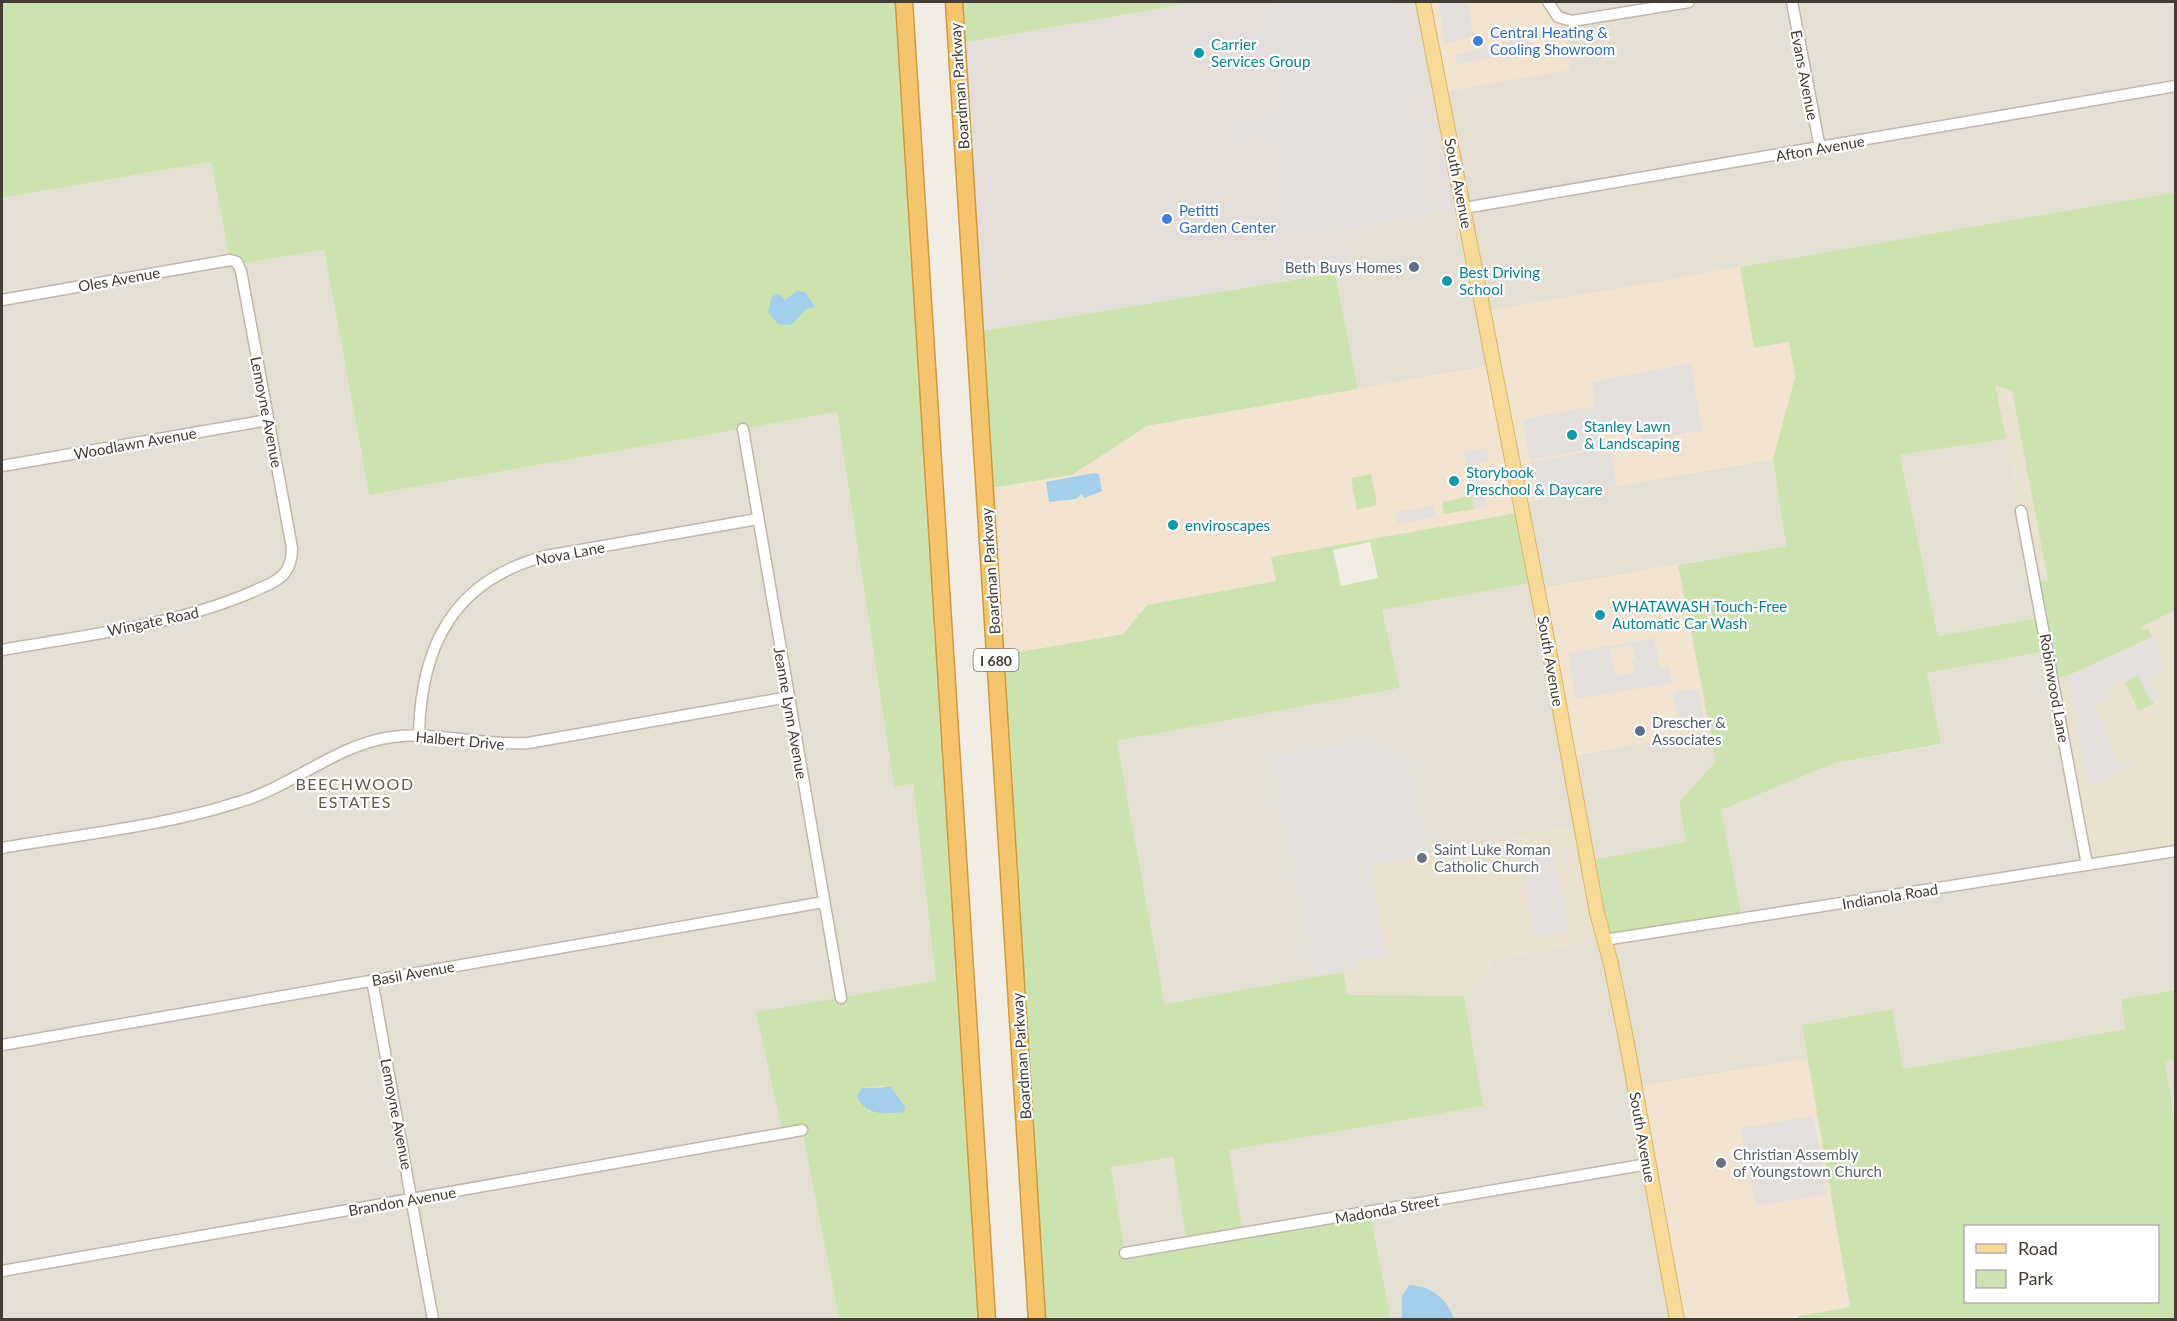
<svg xmlns="http://www.w3.org/2000/svg" width="2177" height="1321" viewBox="0 0 2177 1321" font-family="Lato,sans-serif">
<style>
.residential{fill:#e4dfd3}
.commercial{fill:#f2e3d0}
.industrial{fill:#e3ded9}
.education{fill:#e9e1cf}
.green{fill:#cce3af;fill-rule:evenodd}
.parking{fill:#e2dfdc;fill-rule:evenodd}
.water{fill:#a3cfeb}
.lines{fill:none;stroke-linecap:round;stroke-linejoin:round}
.minor-casing{stroke:#bfb7ab;stroke-width:13}
.major-casing{stroke:#dbb768;stroke-width:16}
.highway-casing{stroke:#d3993d;stroke-width:19}
.minor{stroke:#fff;stroke-width:10}
.major{stroke:#f7da97;stroke-width:14}
.highway{stroke:#f4c56c;stroke-width:16}
.shop-dot{fill:#3f7fe0;stroke:#fff;stroke-width:2}
.culture-dot{fill:#0f9aa8;stroke:#fff;stroke-width:2}
.service-dot{fill:#5c6f8a;stroke:#fff;stroke-width:2}
.worship-dot{fill:#6b7280;stroke:#fff;stroke-width:2}
.labels{text-anchor:middle;dominant-baseline:central;stroke-width:4.5;stroke-linejoin:round;paint-order:stroke}
.shield{fill:#fff;stroke:#7b7772;stroke-width:1.5}
.shield-label{font-size:14px;font-weight:bold;fill:#433d35}
.shop-label{font-size:15px;fill:#366cbe;stroke:#fff;text-anchor:start}
.culture-label{font-size:15px;fill:#0d838f;stroke:#fff;text-anchor:start}
.street-label{font-size:15px;fill:#433d35;stroke:#fff}
.service-label{font-size:15px;fill:#4e5e75;stroke:#fff;text-anchor:end}
.worship-label{font-size:15px;fill:#5b616d;stroke:#fff;text-anchor:start}
.neighbourhood-label{font-size:16px;letter-spacing:1.5px;fill:#655b4c;stroke:#fff}
</style>
<rect width="100%" height="100%" fill="#f1ede4"/>
<path class="residential" d="M 1548,2 L 2175,2 L 2175,192 L 1484,312 L 1494,365 L 1358,389 L 1335,273 L 1352,269 L 1344,229 L 1463,207 L 1441,92 Z
M 212,162 L 239,264 L 324,250 L 369,495 L 837,412 L 894,787 L 913,784 L 936,981 L 802,1130 L 839,1319 L 2,1320 L 2,198 Z
M 2006,439 L 2042,617 L 1938,636 L 1900,455 Z
M 1773,459 L 1786,546 L 1537,589 L 1568,757 L 1711,730 L 1716,761 L 1679,802 L 1687,842 L 1604,940 L 1721,810 L 1835,763 L 1940,745 L 1927,673 L 2048,651 L 2175,851 L 2175,990 L 2121,999 L 2126,1029 L 1902,1069 L 1891,1009 L 1802,1025 L 1808,1059 L 1634,1087 L 1677,1319 L 1391,1319 L 1370,1212 L 1242,1234 L 1229,1149 L 1483,1106 L 1342,973 L 1165,1004 L 1117,741 L 1400,688 L 1382,610 L 1535,582 L 1521,503 Z
M 2175,1060 L 2175,1126 L 2164,1061 Z
M 1173,1157 L 1188,1243 L 1125,1253 L 1111,1166 Z"/>
<path class="commercial" d="M 1423,2 L 1548,2 L 1561,19 L 1571,70 L 1441,92 Z
M 1740,267 L 1754,348 L 1789,342 L 1795,378 L 1773,459 L 1521,503 L 1522,512 L 1272,557 L 1276,581 L 1147,605 L 1123,634 L 996,656 L 985,489 L 1072,475 L 1147,426 L 1494,365 L 1484,312 Z
M 1678,565 L 1711,730 L 1568,757 L 1537,589 Z
M 1808,1059 L 1850,1308 L 1780,1319 L 1677,1319 L 1633,1087 Z"/>
<path class="industrial" d="M 1197,2 L 1423,2 L 1464,208 L 1345,229 L 1352,270 L 975,332 L 957,44 Z"/>
<path class="education" d="M 2175,192 L 2175,851 L 2087,865 L 2021,514 L 1962,229 Z
M 1580,824 L 1604,940 L 1496,960 L 1464,996 L 1348,995 L 1342,973 L 1315,977 L 1294,881 Z"/>
<path class="green" d="M 2,2 L 904,2 L 987,1319 L 839,1319 L 802,1130 L 783,1133 L 756,1012 L 936,981 L 913,784 L 894,787 L 837,412 L 369,495 L 324,250 L 239,264 L 230,260 L 211,162 L 2,198 ZM 883,1086 L 900,1112 L 869,1111 L 862,1088 Z
M 954,2 L 1197,2 L 957,44 Z
M 2175,192 L 2175,610 L 2141,627 L 2142,630 L 2148,628 L 2152,637 L 2067,676 L 2053,678 L 2048,651 L 1927,673 L 1941,744 L 1835,763 L 1721,810 L 1742,917 L 1604,940 L 1587,861 L 1686,842 L 1679,802 L 1716,761 L 1678,565 L 1786,546 L 1773,459 L 1795,377 L 1789,342 L 1754,348 L 1740,267 ZM 1995,385 L 2012,391 L 2048,580 L 2035,583 L 2042,617 L 1938,636 L 1900,455 L 2006,439 Z
M 1335,273 L 1358,389 L 1147,426 L 1072,475 L 985,489 L 975,332 Z
M 1371,474 L 1377,505 L 1357,510 L 1351,478 Z
M 1472,496 L 1474,509 L 1444,514 L 1442,502 Z
M 1522,512 L 1536,582 L 1382,610 L 1400,688 L 1117,741 L 1165,1004 L 1343,972 L 1348,995 L 1464,996 L 1483,1106 L 1229,1150 L 1243,1234 L 1370,1212 L 1391,1319 L 1037,1319 L 996,656 L 1123,634 L 1147,605 L 1276,581 L 1271,557 ZM 1370,542 L 1378,578 L 1341,586 L 1333,550 ZM 1173,1157 L 1187,1243 L 1125,1253 L 1111,1167 Z
M 2138,675 L 2154,704 L 2138,711 L 2125,682 Z
M 2175,990 L 2175,1060 L 2165,1062 L 2175,1126 L 2175,1319 L 1798,1319 L 1798,1316 L 1850,1307 L 1802,1025 L 1892,1009 L 1903,1069 L 2125,1029 L 2121,999 ZM 1966,1226 L 2158,1226 L 2158,1302 L 1966,1302 Z"/>
<path class="parking" d="M 1271,2 L 1389,2 L 1391,16 L 1405,13 L 1420,94 L 1289,115 Z
M 1438,2 L 1468,2 L 1474,36 L 1445,43 Z
M 1529,36 L 1533,48 L 1458,65 L 1455,55 Z
M 1404,98 L 1425,212 L 1301,228 L 1294,226 L 1277,131 L 1239,137 L 1236,125 Z
M 1691,363 L 1702,430 L 1644,441 L 1642,427 L 1600,434 L 1602,447 L 1530,460 L 1523,419 L 1595,406 L 1592,382 Z
M 1487,448 L 1489,460 L 1479,463 L 1487,506 L 1474,509 L 1464,452 Z
M 1610,448 L 1617,486 L 1539,501 L 1531,462 Z
M 1433,506 L 1436,517 L 1398,524 L 1396,512 Z
M 2152,637 L 2166,668 L 2156,674 L 2151,680 L 2161,696 L 2150,701 L 2138,675 L 2122,684 L 2119,679 L 2113,682 L 2115,687 L 2105,692 L 2108,698 L 2094,706 L 2119,763 L 2133,759 L 2135,765 L 2088,787 L 2068,676 Z
M 1654,638 L 1660,668 L 1669,666 L 1672,683 L 1576,699 L 1568,653 ZM 1632,645 L 1635,659 L 1632,660 L 1634,673 L 1615,676 L 1610,650 Z
M 1698,688 L 1705,723 L 1680,727 L 1673,693 Z
M 1365,741 L 1410,766 L 1428,854 L 1370,866 L 1387,956 L 1356,961 L 1357,969 L 1315,977 L 1269,759 Z
M 1553,847 L 1569,931 L 1535,937 L 1519,854 Z
M 1813,1116 L 1828,1194 L 1756,1206 L 1741,1128 Z"/>
<path class="water" d="M 797,291 L 805,292 L 815,307 L 806,309 L 791,325 L 778,324 L 768,312 L 772,296 L 779,294 L 785,300 Z
M 1094,473 L 1099,474 L 1102,491 L 1084,498 L 1082,494 L 1076,499 L 1049,502 L 1046,482 Z
M 891,1087 L 905,1107 L 904,1112 C 885,1114 865,1116 857,1096 L 862,1088 Z
M 1409,1285 C 1431,1286 1447,1298 1454,1319 L 1402,1319 L 1402,1296 Z"/>
<g class="lines">
<g class="minor-casing">
<path id="minor" d="M 1548,2 L 1558,17 L 1572,21 L 1689,2
M 1792,2 L 1820,148
M 1464,208 L 2176,86
M 2,300 L 230,260 L 237,262 L 241,271 L 292,548 C 292,557 290,567 284,574 C 276,583 262,587 252,592 C 173,626 85,635 2,650
M 743,429 L 841,998
M 2,466 L 268,420
M 2021,511 L 2087,865
M 419,734 C 421,645 454,580 546,556 L 758,519
M 2,848 C 81,834 166,826 242,801 C 294,785 338,744 392,737 C 437,731 481,746 528,743 L 789,697
M 1604,940 L 2176,851
M 372,980 L 433,1320
M 2,1045 L 824,902
M 1125,1253 L 1648,1164
M 2,1271 L 802,1130"/>
</g>
<g class="major-casing">
<path id="major" d="M 1423,2 L 1548,644 L 1597,913 L 1611,964 L 1627,1044 L 1677,1320"/>
</g>
<g class="highway-casing">
<path id="highway" d="M 904,2 L 987,1320
M 954,2 L 1037,1320"/>
</g>
<use href="#minor" class="minor"/>
<use href="#major" class="major"/>
<use href="#highway" class="highway"/>
</g>
<g class="shop-dot">
<circle cx="1478" cy="41" r="6"/>
<circle cx="1167" cy="219" r="6"/>
</g>
<g class="culture-dot">
<circle cx="1199" cy="53" r="6"/>
<circle cx="1447" cy="281" r="6"/>
<circle cx="1572" cy="435" r="6"/>
<circle cx="1454" cy="481" r="6"/>
<circle cx="1173" cy="525" r="6"/>
<circle cx="1600" cy="615" r="6"/>
</g>
<g class="service-dot">
<circle cx="1414" cy="267" r="6"/>
<circle cx="1640" cy="731" r="6"/>
</g>
<g class="worship-dot">
<circle cx="1422" cy="858" r="6"/>
<circle cx="1721" cy="1163" r="6"/>
</g>
<g class="labels">
<rect class="shield" x="973.5" y="649" width="45" height="22" rx="4.5"/>
<g class="shield-label">
<text x="996" y="660">I 680</text>
</g>
<g class="shop-label">
<text x="1490" y="32">Central Heating &amp;<tspan x="1490" dy="17">Cooling Showroom</tspan></text>
<text x="1179" y="210">Petitti<tspan x="1179" dy="17">Garden Center</tspan></text>
</g>
<g class="culture-label">
<text x="1211" y="44">Carrier<tspan x="1211" dy="17">Services Group</tspan></text>
<text x="1459" y="272">Best Driving<tspan x="1459" dy="17">School</tspan></text>
<text x="1584" y="426">Stanley Lawn<tspan x="1584" dy="17">&amp; Landscaping</tspan></text>
<text x="1466" y="472">Storybook<tspan x="1466" dy="17">Preschool &amp; Daycare</tspan></text>
<text x="1185" y="525">enviroscapes</text>
<text x="1612" y="606">WHATAWASH Touch-Free<tspan x="1612" dy="17">Automatic Car Wash</tspan></text>
</g>
<g class="street-label">
<text transform="translate(1805 75) rotate(79)">Evans Avenue</text>
<text transform="translate(959 86) rotate(-94)">Boardman Parkway</text>
<text transform="translate(1820 148) rotate(-10)">Afton Avenue</text>
<text transform="translate(1459 183) rotate(79)">South Avenue</text>
<text transform="translate(119 279) rotate(-10)">Oles Avenue</text>
<text transform="translate(267 412) rotate(79)">Lemoyne Avenue</text>
<text transform="translate(135 443) rotate(-10)">Woodlawn Avenue</text>
<text transform="translate(570 553) rotate(-11)">Nova Lane</text>
<text transform="translate(990 571) rotate(-94)">Boardman Parkway</text>
<text transform="translate(153 621) rotate(-12)">Wingate Road</text>
<text transform="translate(1551 661) rotate(80)">South Avenue</text>
<text transform="translate(2055 688) rotate(80)">Robinwood Lane</text>
<text transform="translate(791 713) rotate(80)">Jeanne Lynn Avenue</text>
<text transform="translate(460 740) rotate(5)">Halbert Drive</text>
<text transform="translate(1890 896) rotate(-9)">Indianola Road</text>
<text transform="translate(413 973) rotate(-10)">Basil Avenue</text>
<text transform="translate(1021 1056) rotate(-94)">Boardman Parkway</text>
<text transform="translate(397 1114) rotate(79)">Lemoyne Avenue</text>
<text transform="translate(1643 1137) rotate(80)">South Avenue</text>
<text transform="translate(402 1201) rotate(-10)">Brandon Avenue</text>
<text transform="translate(1387 1209) rotate(-10)">Madonda Street</text>
</g>
<g class="service-label">
<text x="1402" y="267">Beth Buys Homes</text>
<text x="1652" y="722" text-anchor="start">Drescher &amp;<tspan x="1652" dy="17">Associates</tspan></text>
</g>
<g class="worship-label">
<text x="1434" y="849">Saint Luke Roman<tspan x="1434" dy="17">Catholic Church</tspan></text>
<text x="1733" y="1154">Christian Assembly<tspan x="1733" dy="17">of Youngstown Church</tspan></text>
</g>
<g class="neighbourhood-label">
<text x="355" y="783">BEECHWOOD<tspan x="355" dy="18">ESTATES</tspan></text>
</g>
</g>
<rect width="2177" height="1321" fill="none" stroke="#433d35" stroke-width="6"/>
<rect x="1964" y="1225" width="195" height="78" fill="#ffffff" stroke="#b4b1ae" stroke-width="1.5"/>
<rect x="1976" y="1244" width="30" height="9" fill="#f7da97" stroke="#b4b1ae" stroke-width="1.5"/>
<text x="2018" y="1255" font-size="18" fill="#433d35">Road</text>
<rect x="1976" y="1270" width="30" height="18" fill="#cce3af" stroke="#b4b1ae" stroke-width="1.5"/>
<text x="2018" y="1285" font-size="18" fill="#433d35">Park</text>
</svg>
